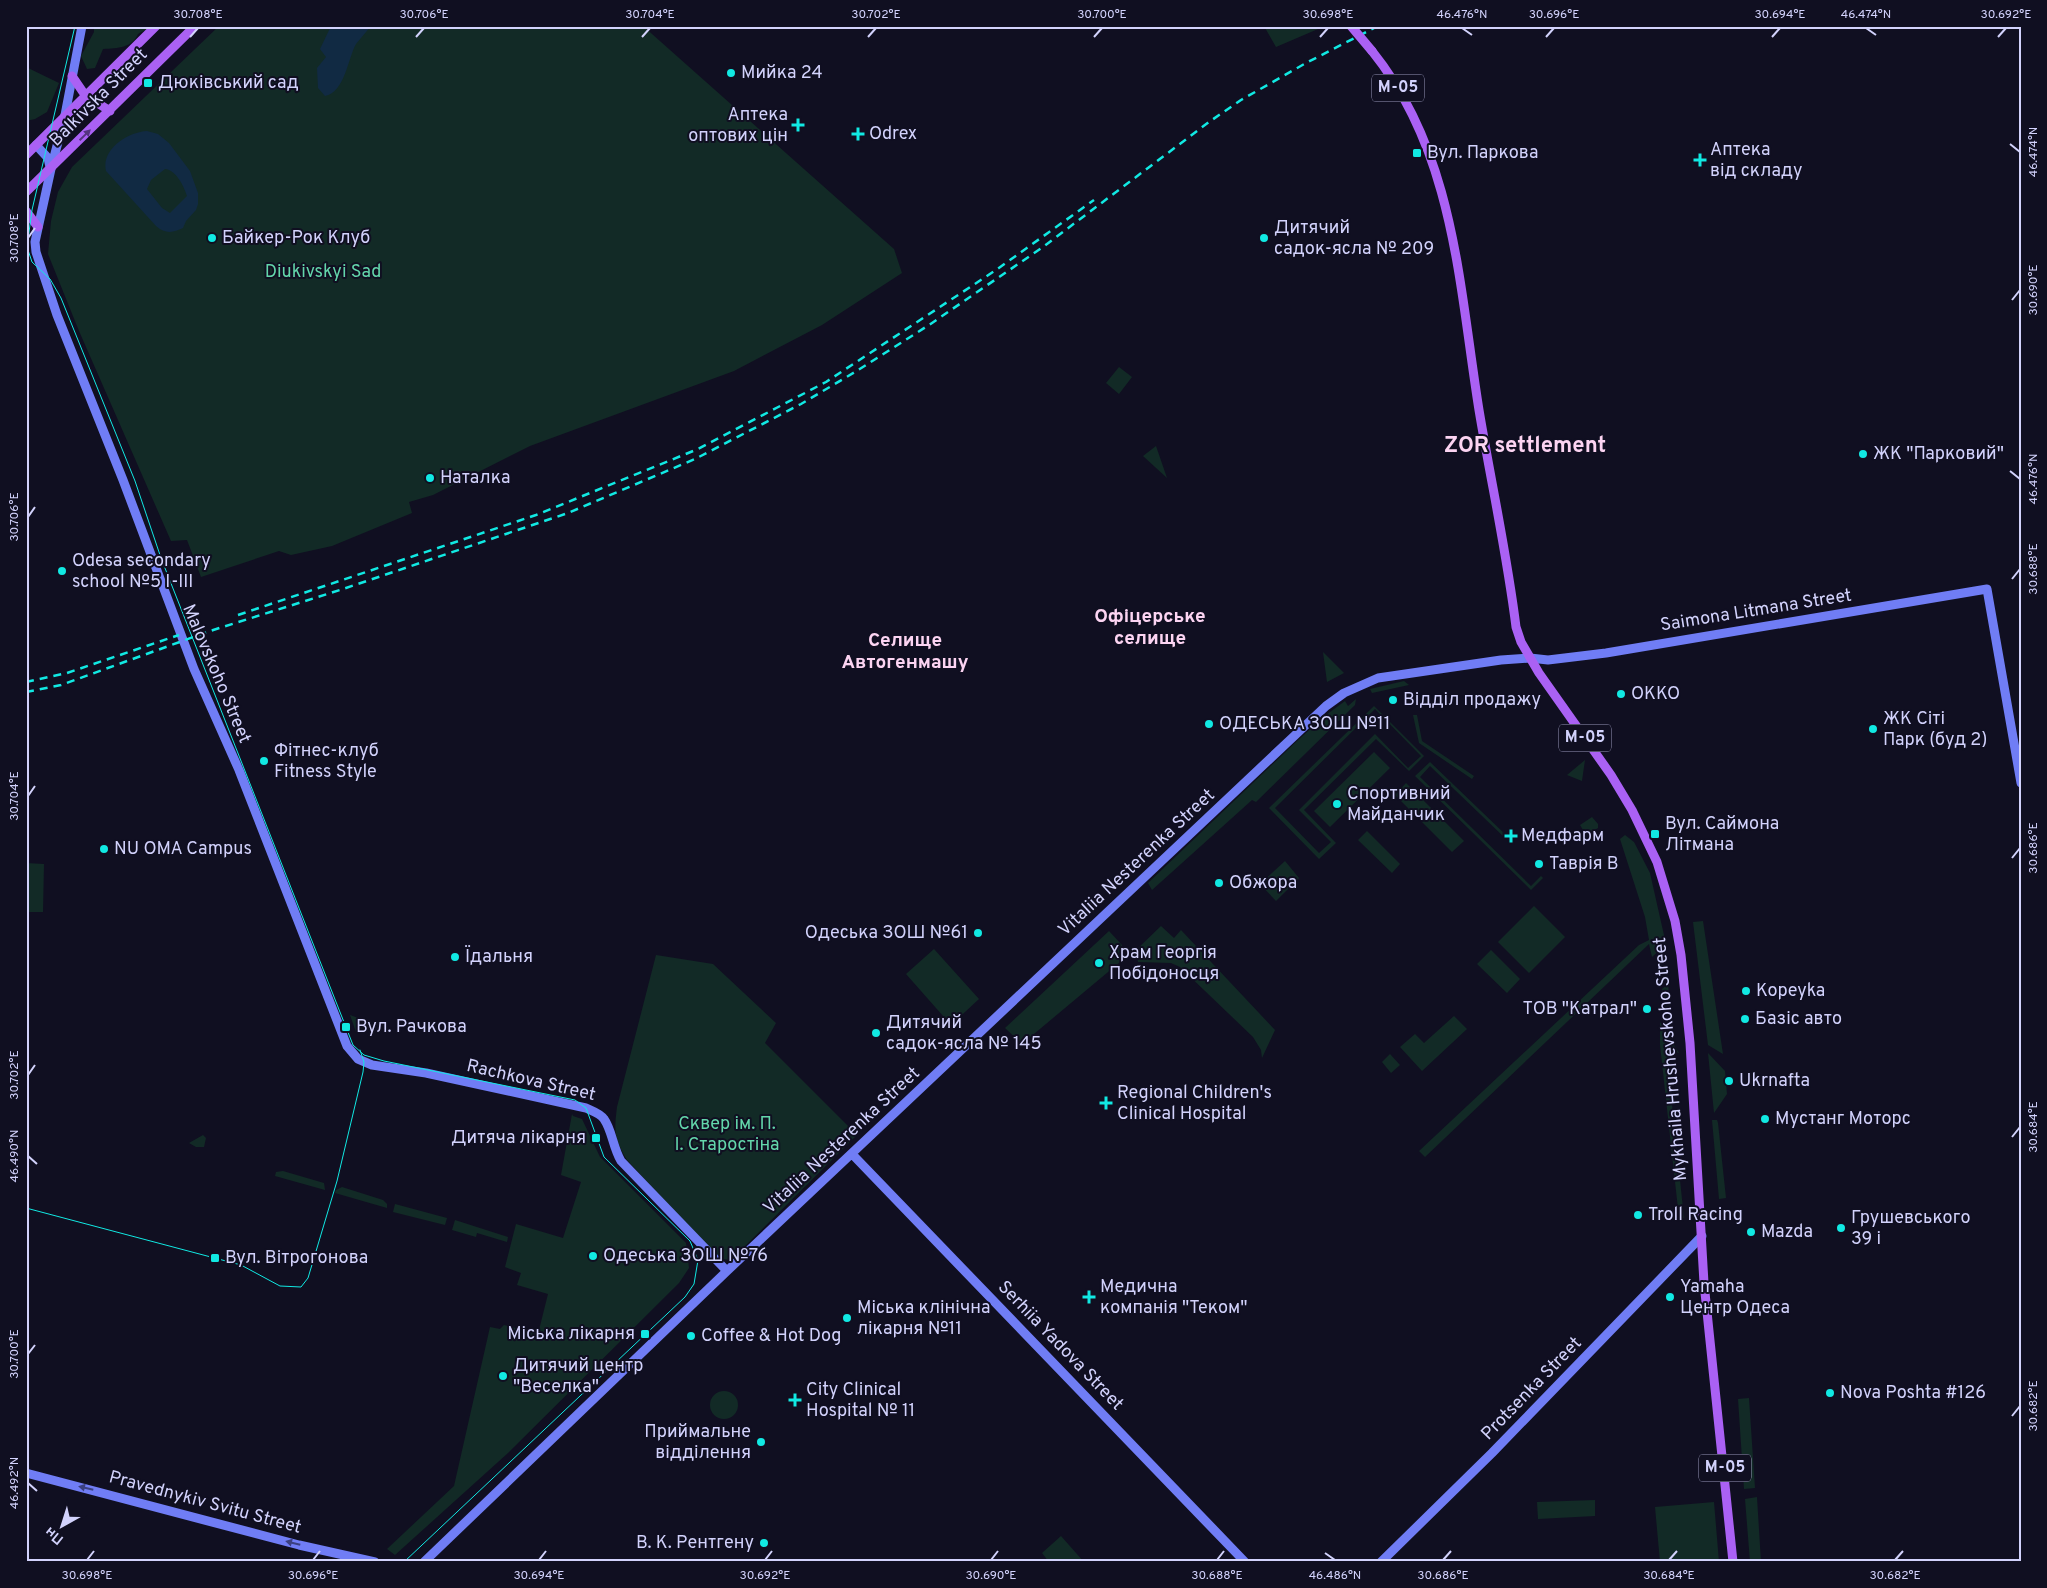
<svg xmlns="http://www.w3.org/2000/svg" width="2047" height="1588" viewBox="0 0 2047 1588" font-family="Overpass,sans-serif">
<style>
.green{fill:#122a26;fill-rule:evenodd}
.water{fill:#112a43;fill-rule:evenodd}
.lines{fill:none;stroke-linecap:round;stroke-linejoin:round}
.secondary{stroke:#707df5;stroke-width:9}
.primary{stroke:#aa61f4;stroke-width:9}
.tram{stroke:#11e9e3;stroke-width:1}
.rail{stroke:#11e9e3;stroke-width:2.5;stroke-dasharray:8 6;stroke-linecap:butt}
.primary-bridge{stroke:#aa61f4;stroke-width:9}
.oneway{fill:#553480}
.oneway2{fill:#3b4080}
.ticks{fill:none;stroke:#d2d2fc;stroke-width:2}
.poi-dot{fill:#11e9e3;stroke:#100f21;stroke-width:2}
.labels{text-anchor:middle;dominant-baseline:central;stroke-width:4;stroke-linejoin:round;paint-order:stroke}
.shield{fill:#100f21;stroke:#9898ba;stroke-width:1}
.shield-label{font-size:16px;font-weight:bold;fill:#d2d2fc}
.poi-label{font-size:18px;fill:#d2d2fc;stroke:#100f21;text-anchor:start}
.street-label{font-size:18px;fill:#d2d2fc;stroke:#100f21}
.park-label{font-size:18px;fill:#63d6ab;stroke:#100f21}
.neighbourhood-label{font-size:19px;font-weight:bold;fill:#fcd4f2;stroke:#100f21}
.district-label{font-size:22px;font-weight:bold;fill:#fcd4f2;stroke:#100f21}
.neatline{fill:none;stroke:#d2d2fc;stroke-width:2}
.ticks-label{font-size:12px;text-anchor:middle;fill:#d2d2fc}
</style>
<rect width="100%" height="100%" fill="#100f21"/>
<path class="green" d="M 94,26 L 148,26 L 147,29 L 138,34 C 132,48 118,48 103,49 L 95,68 L 87,69 L 81,56 L 94,32 Z
M 219,26 L 643,26 L 894,249 L 902,273 L 822,325 L 734,371 L 530,446 L 433,495 L 409,502 L 412,513 L 332,546 L 291,555 L 279,551 L 201,577 L 187,540 L 171,541 L 79,331 L 48,254 L 51,221 L 58,192 L 72,167 Z
M 1264,26 L 1325,26 L 1276,47 Z
M 26,67 L 59,83 L 47,112 L 35,119 L 26,121 Z
M 1119,367 L 1132,377 L 1119,394 L 1106,383 Z
M 1156,446 L 1167,478 L 1143,456 Z
M 1323,652 L 1344,673 L 1327,682 Z
M 1404,681 L 1409,685 L 1372,693 L 1370,689 Z
M 1356,699 L 1355,705 L 1256,802 L 1252,800 L 1152,890 L 1148,883 L 1297,741 L 1326,715 L 1345,701 L 1348,706 Z
M 1374,706 L 1424,756 L 1409,771 L 1376,739 L 1304,810 L 1336,843 L 1319,859 L 1269,808 ZM 1375,709 L 1421,756 L 1408,768 L 1375,734 L 1299,810 L 1331,842 L 1319,853 L 1275,808 Z
M 1413,715 L 1417,715 L 1422,741 L 1474,776 L 1472,779 L 1419,743 Z
M 1374,752 L 1390,768 L 1330,827 L 1314,811 Z
M 1585,760 L 1582,781 L 1567,775 Z
M 1430,762 L 1507,836 L 1505,838 L 1430,766 L 1420,777 L 1531,886 L 1541,876 L 1543,878 L 1531,890 L 1415,776 Z
M 1406,783 L 1464,841 L 1452,852 L 1395,795 Z
M 1592,817 L 1598,824 L 1598,828 L 1586,835 L 1580,825 Z
M 1367,831 L 1400,864 L 1392,873 L 1358,840 Z
M 1625,835 L 1634,842 L 1650,873 L 1666,944 L 1652,957 L 1649,944 L 1425,1157 L 1419,1151 L 1639,945 L 1649,940 L 1645,917 L 1620,839 Z
M 1285,861 L 1299,878 L 1276,901 L 1260,884 Z
M 26,863 L 44,864 L 43,912 L 26,912 Z
M 1534,906 L 1565,937 L 1529,973 L 1498,942 Z
M 1703,921 L 1723,1054 L 1708,1045 L 1693,922 Z
M 1161,926 L 1174,938 L 1181,930 L 1275,1030 L 1262,1058 L 1261,1050 L 1253,1037 L 1180,967 L 1171,963 L 1138,962 L 1137,957 L 1133,953 Z
M 1109,931 L 1122,945 L 1120,962 L 1022,1044 L 1005,1028 Z
M 934,949 L 979,999 L 951,1025 L 906,974 Z
M 1491,950 L 1520,979 L 1507,993 L 1477,964 Z
M 656,955 L 713,964 L 776,1023 L 765,1043 L 857,1135 L 731,1260 L 723,1259 L 715,1255 L 627,1160 C 614,1139 614,1131 617,1107 Z
M 1668,984 L 1671,1013 L 1664,1007 L 1662,989 Z
M 350,1015 L 372,1023 L 356,1032 Z
M 1454,1016 L 1467,1029 L 1422,1071 L 1400,1047 L 1415,1034 L 1424,1043 Z
M 1660,1022 L 1679,1053 L 1666,1048 L 1684,1218 L 1679,1218 L 1660,1045 Z
M 1708,1053 L 1725,1071 L 1727,1094 L 1714,1113 Z
M 1390,1054 L 1400,1065 L 1391,1073 L 1382,1062 Z
M 572,1114 L 573,1116 L 582,1119 L 600,1157 L 686,1243 L 689,1268 L 679,1283 L 508,1453 L 395,1555 L 387,1549 L 454,1486 L 490,1327 L 500,1329 L 504,1325 L 538,1334 L 548,1294 L 517,1285 L 521,1273 L 505,1267 L 516,1224 L 563,1238 L 581,1182 L 561,1175 Z
M 1712,1120 L 1717,1120 L 1718,1123 L 1726,1198 L 1719,1199 Z
M 203,1135 L 206,1138 L 204,1147 L 196,1147 L 189,1143 Z
M 283,1171 L 324,1183 L 325,1190 L 275,1176 L 276,1172 Z
M 342,1187 L 383,1200 L 387,1204 L 387,1208 L 335,1193 L 336,1190 Z
M 395,1204 L 447,1218 L 445,1225 L 393,1212 Z
M 455,1220 L 508,1237 L 507,1242 L 477,1233 L 476,1237 L 452,1230 Z
M710 1405a14 14 0 1 1 28 0a14 14 0 1 1-28 0Z
M 1749,1398 L 1755,1488 L 1744,1489 L 1738,1399 Z
M 1757,1497 L 1761,1562 L 1750,1562 L 1745,1499 Z
M 1595,1500 L 1595,1516 L 1538,1519 L 1537,1502 Z
M 1714,1502 L 1719,1562 L 1660,1562 L 1655,1507 Z
M 1061,1536 L 1084,1562 L 1049,1562 L 1042,1553 Z"/>
<path class="water" d="M 331,26 L 371,26 C 366,32 361,38 356,44 C 348,58 345,92 325,96 L 318,88 L 317,68 L 326,57 L 320,49 Z
M 147,131 L 158,134 L 169,143 L 190,171 L 198,193 L 198,204 L 196,210 L 186,221 L 183,228 C 173,233 165,234 156,226 L 106,171 C 101,149 128,132 147,131 ZM 165,169 C 176,170 184,186 187,196 L 170,213 L 162,208 L 147,189 L 151,180 Z"/>
<g class="lines">
<path class="secondary" d="M 82,26 L 65,115 L 51,169 L 35,242 L 36,252 L 57,315 L 123,480 L 194,669 L 239,770 L 347,1046 L 358,1059 L 372,1065 L 426,1073 L 586,1108 C 592,1111 600,1113 604,1119 C 612,1130 613,1148 621,1161 L 727,1271
M 36,145 L 48,158 L 50,167
M 852,1154 L 1245,1562
M 26,1473 L 299,1545 L 375,1562
M 424,1562 L 727,1271 L 1291,739 L 1326,706 L 1344,693 L 1378,678 L 1501,660 L 1530,658 L 1548,660 L 1606,653 L 1987,589 L 2021,783
M 1381,1562 L 1492,1453 L 1702,1236"/>
<path class="primary" d="M 1372,51 C 1455,154 1459,286 1479,410 C 1491,482 1507,554 1516,627 L 1521,642 L 1539,673 L 1611,775 L 1632,810 L 1657,862 L 1675,921 L 1681,955 L 1690,1043 L 1704,1283 L 1733,1562
M 72,76 L 85,95 L 110,111
M 26,155 L 156,26
M 26,192 L 195,26
M 26,211 L 38,227"/>
<path class="tram" d="M 75,26 L 32,210 L 27,247 L 32,262 L 50,279 L 61,298 L 135,481 L 161,558 L 353,1045 L 364,1055 L 384,1061 L 575,1100 L 586,1108 L 604,1157 L 690,1241 L 698,1260 L 694,1284 L 685,1297 L 404,1562
M 26,1208 L 241,1265 L 280,1286 L 301,1287 L 308,1278 L 337,1181 L 363,1072 L 364,1062 L 360,1050"/>
<path class="rail" d="M 238,615 L 536,515 L 698,449 L 826,382 L 996,270 L 1094,200
M 26,682 L 67,673 L 179,635
M 26,692 L 61,685 L 210,631 L 340,590 L 568,513 L 695,459 L 801,404 L 855,372 L 929,325 L 1043,247 L 1209,122 L 1241,100 L 1306,63 L 1378,26"/>
<path class="primary-bridge" d="M 1351,26 L 1372,51"/>
</g>
<defs><path id="oneway-solid" d="M-6-.8H1V-3.2L6.5 0L1 3.2V.8H-6Z" transform="scale(1.25)"/></defs>
<use class="oneway" href="#oneway-solid" transform="translate(85 135) rotate(-44)"/>
<g class="oneway2">
<use href="#oneway-solid" transform="translate(86 1488) rotate(-167)"/>
<use href="#oneway-solid" transform="translate(293 1543) rotate(-166)"/>
</g>
<path class="ticks" d="M 1462,28 L 1472,35M 1866,28 L 1876,35M 190,37 L 198,28M 416,37 L 424,28M 642,37 L 650,28M 868,37 L 876,28M 1094,37 L 1102,28M 1320,37 L 1328,28M 1546,37 L 1554,28M 1772,37 L 1780,28M 1998,37 L 2006,28M 2010,144 L 2020,152M 28,238 L 35,228M 2012,300 L 2020,290M 2010,471 L 2020,479M 28,517 L 35,507M 2012,579 L 2020,569M 28,796 L 35,786M 2012,858 L 2020,848M 28,1075 L 35,1065M 2012,1137 L 2020,1127M 28,1156 L 37,1164M 28,1354 L 35,1345M 2012,1416 L 2020,1406M 28,1483 L 37,1491M 1325,1553 L 1335,1560M 87,1560 L 94,1551M 313,1560 L 320,1551M 539,1560 L 546,1551M 765,1560 L 772,1551M 991,1560 L 998,1551M 1217,1560 L 1224,1551M 1443,1560 L 1451,1551M 1669,1560 L 1677,1551M 1895,1560 L 1903,1551"/>
<g class="poi-dot">
<circle cx="731" cy="73" r="5"/>
<rect x="143" y="78" width="10" height="10" rx="2.5"/>
<path d="M795.5 117.5h5v5h5v5h-5v5h-5v-5h-5v-5h5z"/>
<path d="M855.5 126.5h5v5h5v5h-5v5h-5v-5h-5v-5h5z"/>
<rect x="1412" y="148" width="10" height="10" rx="2.5"/>
<path d="M1697.5 152.5h5v5h5v5h-5v5h-5v-5h-5v-5h5z"/>
<circle cx="212" cy="238" r="5"/>
<circle cx="1264" cy="238" r="5"/>
<circle cx="1863" cy="454" r="5"/>
<circle cx="430" cy="478" r="5"/>
<circle cx="62" cy="571" r="5"/>
<circle cx="1621" cy="694" r="5"/>
<circle cx="1393" cy="700" r="5"/>
<circle cx="1209" cy="724" r="5"/>
<circle cx="1873" cy="729" r="5"/>
<circle cx="264" cy="761" r="5"/>
<circle cx="1337" cy="804" r="5"/>
<rect x="1650" y="829" width="10" height="10" rx="2.5"/>
<path d="M1508.5 828.5h5v5h5v5h-5v5h-5v-5h-5v-5h5z"/>
<circle cx="104" cy="849" r="5"/>
<circle cx="1539" cy="864" r="5"/>
<circle cx="1219" cy="883" r="5"/>
<circle cx="978" cy="933" r="5"/>
<circle cx="455" cy="957" r="5"/>
<circle cx="1099" cy="963" r="5"/>
<circle cx="1746" cy="991" r="5"/>
<circle cx="1647" cy="1009" r="5"/>
<circle cx="1745" cy="1019" r="5"/>
<rect x="341" y="1022" width="10" height="10" rx="2.5"/>
<circle cx="876" cy="1033" r="5"/>
<circle cx="1729" cy="1081" r="5"/>
<path d="M1103.5 1095.5h5v5h5v5h-5v5h-5v-5h-5v-5h5z"/>
<circle cx="1765" cy="1119" r="5"/>
<rect x="591" y="1133" width="10" height="10" rx="2.5"/>
<circle cx="1638" cy="1215" r="5"/>
<circle cx="1841" cy="1228" r="5"/>
<circle cx="1751" cy="1232" r="5"/>
<circle cx="593" cy="1256" r="5"/>
<rect x="210" y="1253" width="10" height="10" rx="2.5"/>
<path d="M1086.5 1289.5h5v5h5v5h-5v5h-5v-5h-5v-5h5z"/>
<circle cx="1670" cy="1297" r="5"/>
<circle cx="847" cy="1318" r="5"/>
<rect x="640" y="1329" width="10" height="10" rx="2.5"/>
<circle cx="691" cy="1336" r="5"/>
<circle cx="503" cy="1376" r="5"/>
<circle cx="1830" cy="1393" r="5"/>
<path d="M792.5 1392.5h5v5h5v5h-5v5h-5v-5h-5v-5h5z"/>
<circle cx="761" cy="1442" r="5"/>
<circle cx="764" cy="1543" r="5"/>
</g>
<g class="labels">
<g class="shield">
<rect x="1372" y="74.5" width="52" height="27" rx="4"/>
<rect x="1559" y="724.5" width="52" height="27" rx="4"/>
<rect x="1699" y="1454.5" width="52" height="27" rx="4"/>
</g>
<g class="shield-label">
<text x="1398" y="88">М-05</text>
<text x="1585" y="738">М-05</text>
<text x="1725" y="1468">М-05</text>
</g>
<g class="poi-label">
<text x="741" y="73">Мийка 24</text>
<text x="158" y="83">Дюківський сад</text>
<text x="788" y="115" text-anchor="end">Аптека<tspan x="788" dy="21">оптових цін</tspan></text>
<text x="869" y="134">Odrex</text>
<text x="1710" y="150">Аптека<tspan x="1710" dy="21">від складу</tspan></text>
<text x="1427" y="153">Вул. Паркова</text>
<text x="1274" y="228">Дитячий<tspan x="1274" dy="21">садок-ясла № 209</tspan></text>
<text x="222" y="238">Байкер-Рок Клуб</text>
<text x="1873" y="454">ЖК "Парковий"</text>
<text x="440" y="478">Наталка</text>
<text x="72" y="561">Odesa secondary<tspan x="72" dy="21">school №5 I-III</tspan></text>
<text x="1631" y="694">OKKO</text>
<text x="1403" y="700">Відділ продажу</text>
<text x="1883" y="719">ЖК Сіті<tspan x="1883" dy="21">Парк (буд 2)</tspan></text>
<text x="1219" y="724">ОДЕСЬКА ЗОШ №11</text>
<text x="274" y="751">Фітнес-клуб<tspan x="274" dy="21">Fitness Style</tspan></text>
<text x="1347" y="794">Спортивний<tspan x="1347" dy="21">Майданчик</tspan></text>
<text x="1665" y="824">Вул. Саймона<tspan x="1665" dy="21">Літмана</tspan></text>
<text x="1521" y="836">Медфарм</text>
<text x="114" y="849">NU OMA Campus</text>
<text x="1549" y="864">Таврія В</text>
<text x="1229" y="883">Обжора</text>
<text x="968" y="933" text-anchor="end">Одеська ЗОШ №61</text>
<text x="1109" y="953">Храм Георгія<tspan x="1109" dy="21">Побідоносця</tspan></text>
<text x="465" y="957">Їдальня</text>
<text x="1756" y="991">Kopeyka</text>
<text x="1637" y="1009" text-anchor="end">ТОВ "Катрал"</text>
<text x="1755" y="1019">Базіс авто</text>
<text x="886" y="1023">Дитячий<tspan x="886" dy="21">садок-ясла № 145</tspan></text>
<text x="356" y="1027">Вул. Рачкова</text>
<text x="1739" y="1081">Ukrnafta</text>
<text x="1117" y="1093">Regional Children's<tspan x="1117" dy="21">Clinical Hospital</tspan></text>
<text x="1775" y="1119">Мустанг Моторс</text>
<text x="586" y="1138" text-anchor="end">Дитяча лікарня</text>
<text x="1648" y="1215">Troll Racing</text>
<text x="1851" y="1218">Грушевського<tspan x="1851" dy="21">39 і</tspan></text>
<text x="1761" y="1232">Mazda</text>
<text x="603" y="1256">Одеська ЗОШ №76</text>
<text x="225" y="1258">Вул. Вітрогонова</text>
<text x="1100" y="1287">Медична<tspan x="1100" dy="21">компанія "Теком"</tspan></text>
<text x="1680" y="1287">Yamaha<tspan x="1680" dy="21">Центр Одеса</tspan></text>
<text x="857" y="1308">Міська клінічна<tspan x="857" dy="21">лікарня №11</tspan></text>
<text x="635" y="1334" text-anchor="end">Міська лікарня</text>
<text x="701" y="1336">Coffee &amp; Hot Dog</text>
<text x="513" y="1366">Дитячий центр<tspan x="513" dy="21">"Веселка"</tspan></text>
<text x="806" y="1390">City Clinical<tspan x="806" dy="21">Hospital № 11</tspan></text>
<text x="1840" y="1393">Nova Poshta #126</text>
<text x="751" y="1432" text-anchor="end">Приймальне<tspan x="751" dy="21">відділення</tspan></text>
<text x="754" y="1543" text-anchor="end">В. К. Рентгену</text>
</g>
<g class="street-label">
<text transform="translate(99 98) rotate(-45)">Balkivska Street</text>
<text transform="translate(1756 611) rotate(-9)">Saimona Litmana Street</text>
<text transform="translate(216 674) rotate(67)">Malovskoho Street</text>
<text transform="translate(1137 863) rotate(-43)">Vitaliia Nesterenka Street</text>
<text transform="translate(1671 1059) rotate(-95)">Mykhaila Hrushevskoho Street</text>
<text transform="translate(531 1081) rotate(13)">Rachkova Street</text>
<text transform="translate(842 1141) rotate(-43)">Vitaliia Nesterenka Street</text>
<text transform="translate(1060 1346) rotate(46)">Serhiia Yadova Street</text>
<text transform="translate(1532 1389) rotate(-46)">Protsenka Street</text>
<text transform="translate(205 1503) rotate(15)">Pravednykiv Svitu Street</text>
</g>
<g class="park-label">
<text x="323" y="272">Diukivskyi Sad</text>
<text x="727" y="1124">Сквер ім. П.<tspan x="727" dy="21">І. Старостіна</tspan></text>
</g>
<g class="neighbourhood-label">
<text x="1150" y="617">Офіцерське<tspan x="1150" dy="22">селище</tspan></text>
<text x="905" y="641">Селище<tspan x="905" dy="22">Автогенмашу</tspan></text>
</g>
<g class="district-label">
<text x="1525" y="446">ZOR settlement</text>
</g>
</g>
<rect width="2047" height="1588" fill="none" stroke="#100f21" stroke-width="55"/>
<g transform="translate(62 1526) rotate(219)" stroke="#100f21" stroke-width="4" paint-order="stroke">
<path d="M0-4L9 19L0 12L-9 19Z" fill="#d2d2fc"/>
<text y="-8" font-size="14" font-weight="bold" text-anchor="middle" fill="#d2d2fc">Пн</text>
</g>
<rect x="28" y="28" width="1992" height="1532" class="neatline"/>
<g class="ticks-label">
<text x="198" y="18">30.708°E</text>
<text x="424" y="18">30.706°E</text>
<text x="650" y="18">30.704°E</text>
<text x="876" y="18">30.702°E</text>
<text x="1102" y="18">30.700°E</text>
<text x="1328" y="18">30.698°E</text>
<text x="1462" y="18">46.476°N</text>
<text x="1554" y="18">30.696°E</text>
<text x="1780" y="18">30.694°E</text>
<text x="1866" y="18">46.474°N</text>
<text x="2006" y="18">30.692°E</text>
<text transform="translate(2033 152) rotate(-90)" y="4">46.474°N</text>
<text transform="translate(14 238) rotate(-90)" y="4">30.708°E</text>
<text transform="translate(2033 290) rotate(-90)" y="4">30.690°E</text>
<text transform="translate(2033 479) rotate(-90)" y="4">46.476°N</text>
<text transform="translate(14 517) rotate(-90)" y="4">30.706°E</text>
<text transform="translate(2033 569) rotate(-90)" y="4">30.688°E</text>
<text transform="translate(14 796) rotate(-90)" y="4">30.704°E</text>
<text transform="translate(2033 848) rotate(-90)" y="4">30.686°E</text>
<text transform="translate(14 1075) rotate(-90)" y="4">30.702°E</text>
<text transform="translate(2033 1127) rotate(-90)" y="4">30.684°E</text>
<text transform="translate(14 1156) rotate(-90)" y="4">46.490°N</text>
<text transform="translate(14 1354) rotate(-90)" y="4">30.700°E</text>
<text transform="translate(2033 1406) rotate(-90)" y="4">30.682°E</text>
<text transform="translate(14 1483) rotate(-90)" y="4">46.492°N</text>
<text x="87" y="1579">30.698°E</text>
<text x="313" y="1579">30.696°E</text>
<text x="539" y="1579">30.694°E</text>
<text x="765" y="1579">30.692°E</text>
<text x="991" y="1579">30.690°E</text>
<text x="1217" y="1579">30.688°E</text>
<text x="1335" y="1579">46.486°N</text>
<text x="1443" y="1579">30.686°E</text>
<text x="1669" y="1579">30.684°E</text>
<text x="1895" y="1579">30.682°E</text>
</g>
</svg>
